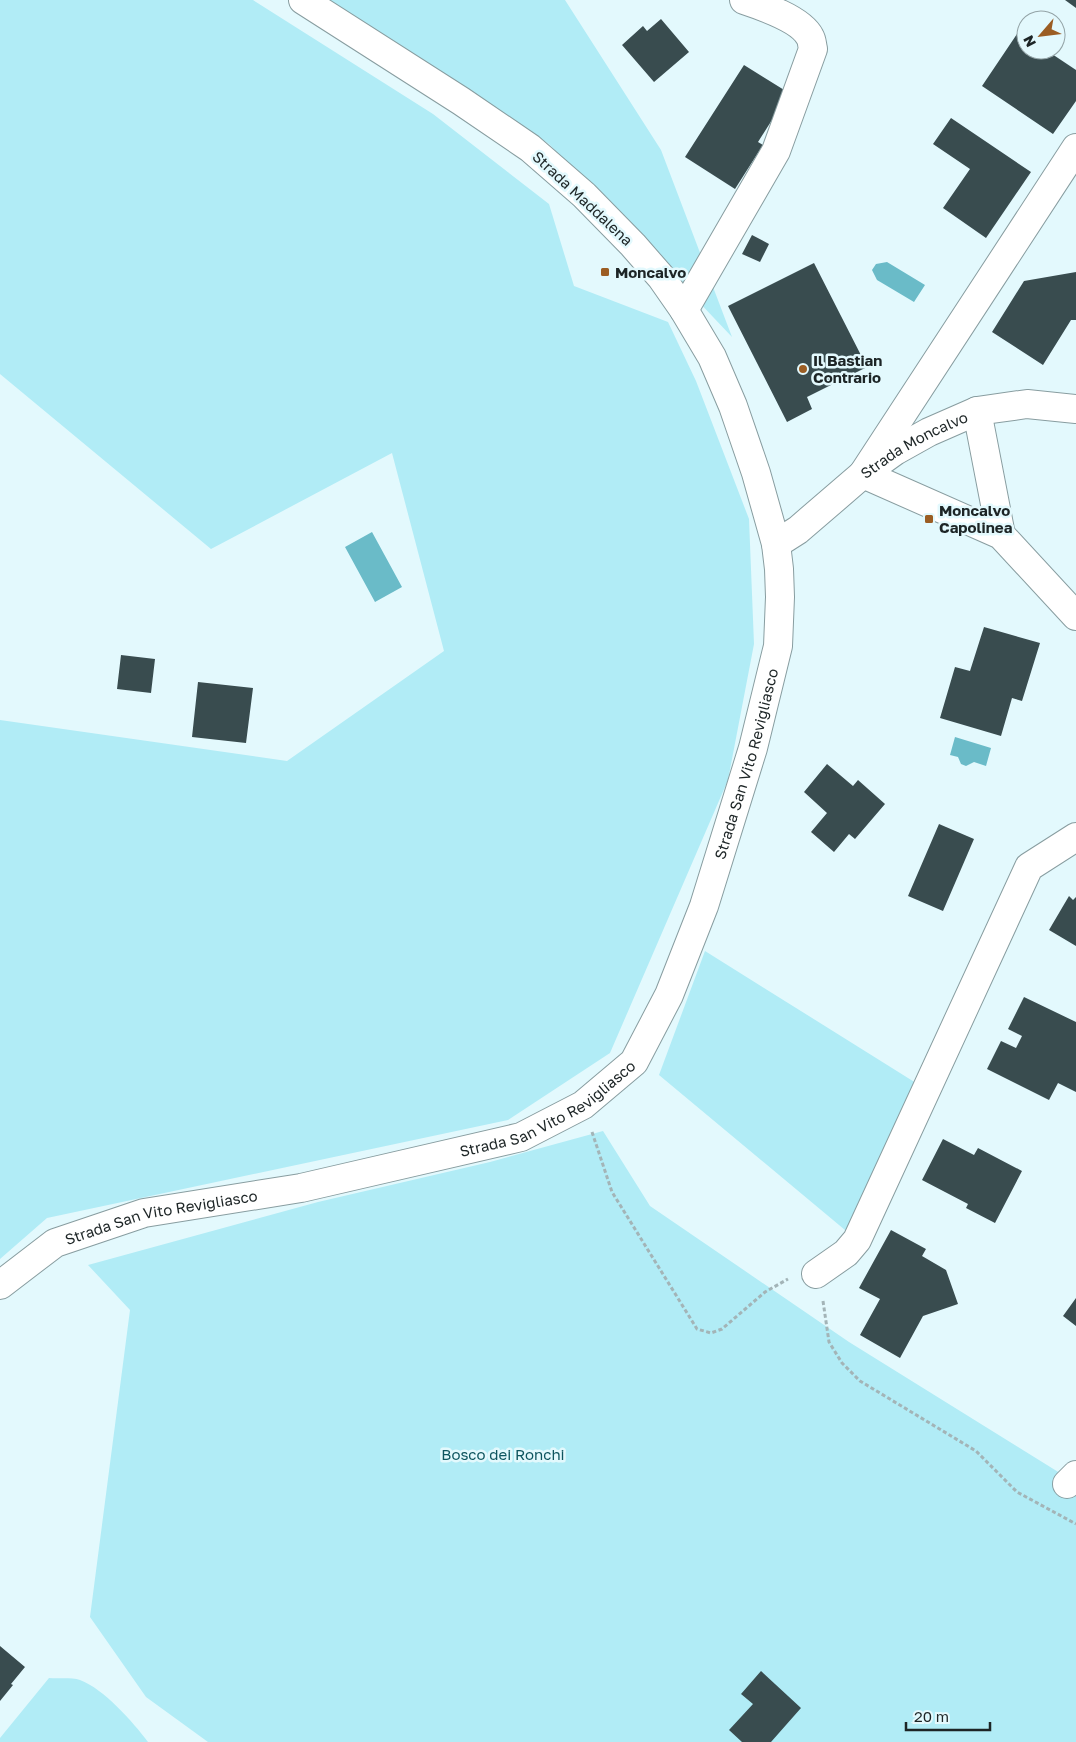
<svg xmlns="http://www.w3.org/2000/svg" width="1076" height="1742" viewBox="0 0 1076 1742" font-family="'Golos Text',sans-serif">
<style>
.green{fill:#b1ecf6}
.water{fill:#6abbc8}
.building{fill:#394c4f}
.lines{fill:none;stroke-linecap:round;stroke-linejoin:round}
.minor-casing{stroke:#889da0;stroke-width:30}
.tertiary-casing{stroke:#889da0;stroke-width:30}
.path{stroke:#a3b4b7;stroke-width:3;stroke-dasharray:4 2.5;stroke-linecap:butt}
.minor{stroke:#fff;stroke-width:28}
.tertiary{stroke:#fff;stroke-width:28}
.poi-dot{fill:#9b5d23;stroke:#e3f9fd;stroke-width:2}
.labels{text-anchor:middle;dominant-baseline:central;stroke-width:5;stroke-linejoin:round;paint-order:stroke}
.street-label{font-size:15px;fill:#1d2526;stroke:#e3f9fd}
.poi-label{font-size:15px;font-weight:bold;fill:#1d2526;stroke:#e3f9fd;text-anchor:start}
.park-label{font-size:15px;fill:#0e555f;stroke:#e3f9fd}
</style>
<rect width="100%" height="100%" fill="#e3f9fd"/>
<path class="green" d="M 0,0 L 253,0 L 433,114 L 549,204 L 574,286 L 668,322 L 696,381 L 749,519 L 754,644 L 728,780 L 610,1053 L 508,1120 L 47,1218 L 0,1259 L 0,720 L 287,761 L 444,651 L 392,453 L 211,549 L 0,374 Z
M 321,0 L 565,0 L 661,150 L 732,337 L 549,144 Z
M 705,951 L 916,1083 L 851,1235 L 659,1075 Z
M 603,1131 L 650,1206 L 849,1342 L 1076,1483 L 1076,1742 L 208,1742 L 146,1697 L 90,1617 L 130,1310 L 88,1265 L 318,1202 L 490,1162 Z
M 49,1678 C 58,1679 71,1677 80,1680 C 104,1689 133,1722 148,1742 L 0,1742 L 0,1738 Z"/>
<path class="water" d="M 887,262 L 925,285 L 914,302 L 877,280 L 872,270 L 876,264 Z
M 372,532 L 402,587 L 375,602 L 345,547 Z
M 955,737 L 991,748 L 986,766 L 974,762 L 966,766 L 961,764 L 958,757 L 950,755 Z"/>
<path class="building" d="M 1065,0 L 1076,0 L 1076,8 Z
M 661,19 L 689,52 L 654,82 L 622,45 L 643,26 L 647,31 Z
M 1019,31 L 1026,36 L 1026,50 L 1046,50 L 1076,70 L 1076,101 L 1053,134 L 982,86 Z
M 744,65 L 789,93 L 758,142 L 763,145 L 735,189 L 685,157 Z
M 951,118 L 1031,172 L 986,238 L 943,208 L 970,169 L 933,144 Z
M 752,235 L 769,244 L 760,262 L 742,254 Z
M 814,263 L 867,367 L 807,397 L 812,409 L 787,422 L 728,306 Z
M 1076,272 L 1076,320 L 1071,320 L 1043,365 L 992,332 L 1024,281 Z
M 984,627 L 1040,643 L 1022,701 L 1012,698 L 1001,736 L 940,718 L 955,667 L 970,671 Z
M 121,655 L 155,659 L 151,693 L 117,689 Z
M 198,682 L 253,688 L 246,743 L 192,737 Z
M 827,764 L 853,786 L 858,780 L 885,804 L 855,839 L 849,834 L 834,852 L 811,832 L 827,813 L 804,792 Z
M 939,824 L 974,839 L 943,911 L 908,896 Z
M 1069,896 L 1073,900 L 1076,897 L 1076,946 L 1049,930 Z
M 1024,997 L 1076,1022 L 1076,1092 L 1058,1083 L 1049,1100 L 987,1069 L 1001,1041 L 1016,1048 L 1022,1036 L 1008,1029 Z
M 943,1139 L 974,1155 L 978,1148 L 1022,1171 L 995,1223 L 966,1208 L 968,1204 L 922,1180 Z
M 891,1230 L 926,1249 L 922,1256 L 946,1270 L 958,1304 L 923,1316 L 900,1358 L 860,1335 L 880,1299 L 859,1288 Z
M 1076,1298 L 1076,1326 L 1063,1316 Z
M 0,1646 L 25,1667 L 11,1684 L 13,1685 L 0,1701 Z
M 761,1671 L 801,1708 L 771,1742 L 742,1742 L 729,1730 L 753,1704 L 741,1694 Z"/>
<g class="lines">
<g class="minor-casing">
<g id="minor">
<path d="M 684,310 L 776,151 L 813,49 C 812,45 812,40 810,37 C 801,19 762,6 744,0"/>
<path d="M 977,411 L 1001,535"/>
<path d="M 863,474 L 1076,148"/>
<path d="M 863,474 L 1001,535 L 1076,616"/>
<path id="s1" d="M 776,544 L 798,530 L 863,474 L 895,451 L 929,432 L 977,411 L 1027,404 L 1076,409"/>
<path d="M 816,1274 L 846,1253 L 857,1240 L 1029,867 L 1076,837"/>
<path d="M 1067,1484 L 1076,1475"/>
</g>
</g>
<g class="tertiary-casing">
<g id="tertiary">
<path id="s2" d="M 0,1285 L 55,1243 L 144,1213 L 301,1188 L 521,1137 L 583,1105 L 634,1062 L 669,995 L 704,906 L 753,748 L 778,646 L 780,597 L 779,569 L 776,544 L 756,473 L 733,406 L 712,357 L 684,310 L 661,277 L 633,245 L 584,195 L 530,148 L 461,101 L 303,0"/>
</g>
</g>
<path class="path" d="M 592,1132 L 612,1192 L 697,1329 L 711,1333 L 722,1329 L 765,1292 L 788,1279
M 823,1301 L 829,1342 L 842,1363 L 860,1381 L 976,1451 L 1017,1492 L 1076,1524"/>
<use href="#minor" class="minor"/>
<use href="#tertiary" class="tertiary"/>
</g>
<g class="poi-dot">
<rect x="600" y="267" width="10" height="10" rx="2.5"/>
<circle cx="803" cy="369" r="5"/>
<rect x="924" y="514" width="10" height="10" rx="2.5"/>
</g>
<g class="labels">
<g class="street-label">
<text transform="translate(583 198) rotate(43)">Strada Maddalena</text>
<text stroke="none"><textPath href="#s1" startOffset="171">Strada Moncalvo</textPath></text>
<text stroke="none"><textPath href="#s2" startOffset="1004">Strada San Vito Revigliasco</textPath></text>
<text stroke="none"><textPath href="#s2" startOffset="584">Strada San Vito Revigliasco</textPath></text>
<text stroke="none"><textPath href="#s2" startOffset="179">Strada San Vito Revigliasco</textPath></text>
</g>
<g class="poi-label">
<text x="615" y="272">Moncalvo</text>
<text x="813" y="360">Il Bastian<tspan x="813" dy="17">Contrario</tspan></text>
<text x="939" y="510">Moncalvo<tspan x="939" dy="17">Capolinea</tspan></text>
</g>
<g class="park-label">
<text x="503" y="1454">Bosco dei Ronchi</text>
</g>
</g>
<g transform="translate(1041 35) rotate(242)"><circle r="24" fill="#e3f9fd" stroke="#94a4a7"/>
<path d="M0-4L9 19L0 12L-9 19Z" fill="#9b5d23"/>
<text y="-8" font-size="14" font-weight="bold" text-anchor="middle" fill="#1d2526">N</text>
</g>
<path d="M906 1722v8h84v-8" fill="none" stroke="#1d2526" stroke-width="2.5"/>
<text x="914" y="1722" font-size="15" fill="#1d2526" stroke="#e3f9fd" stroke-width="4" paint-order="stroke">20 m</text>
</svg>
